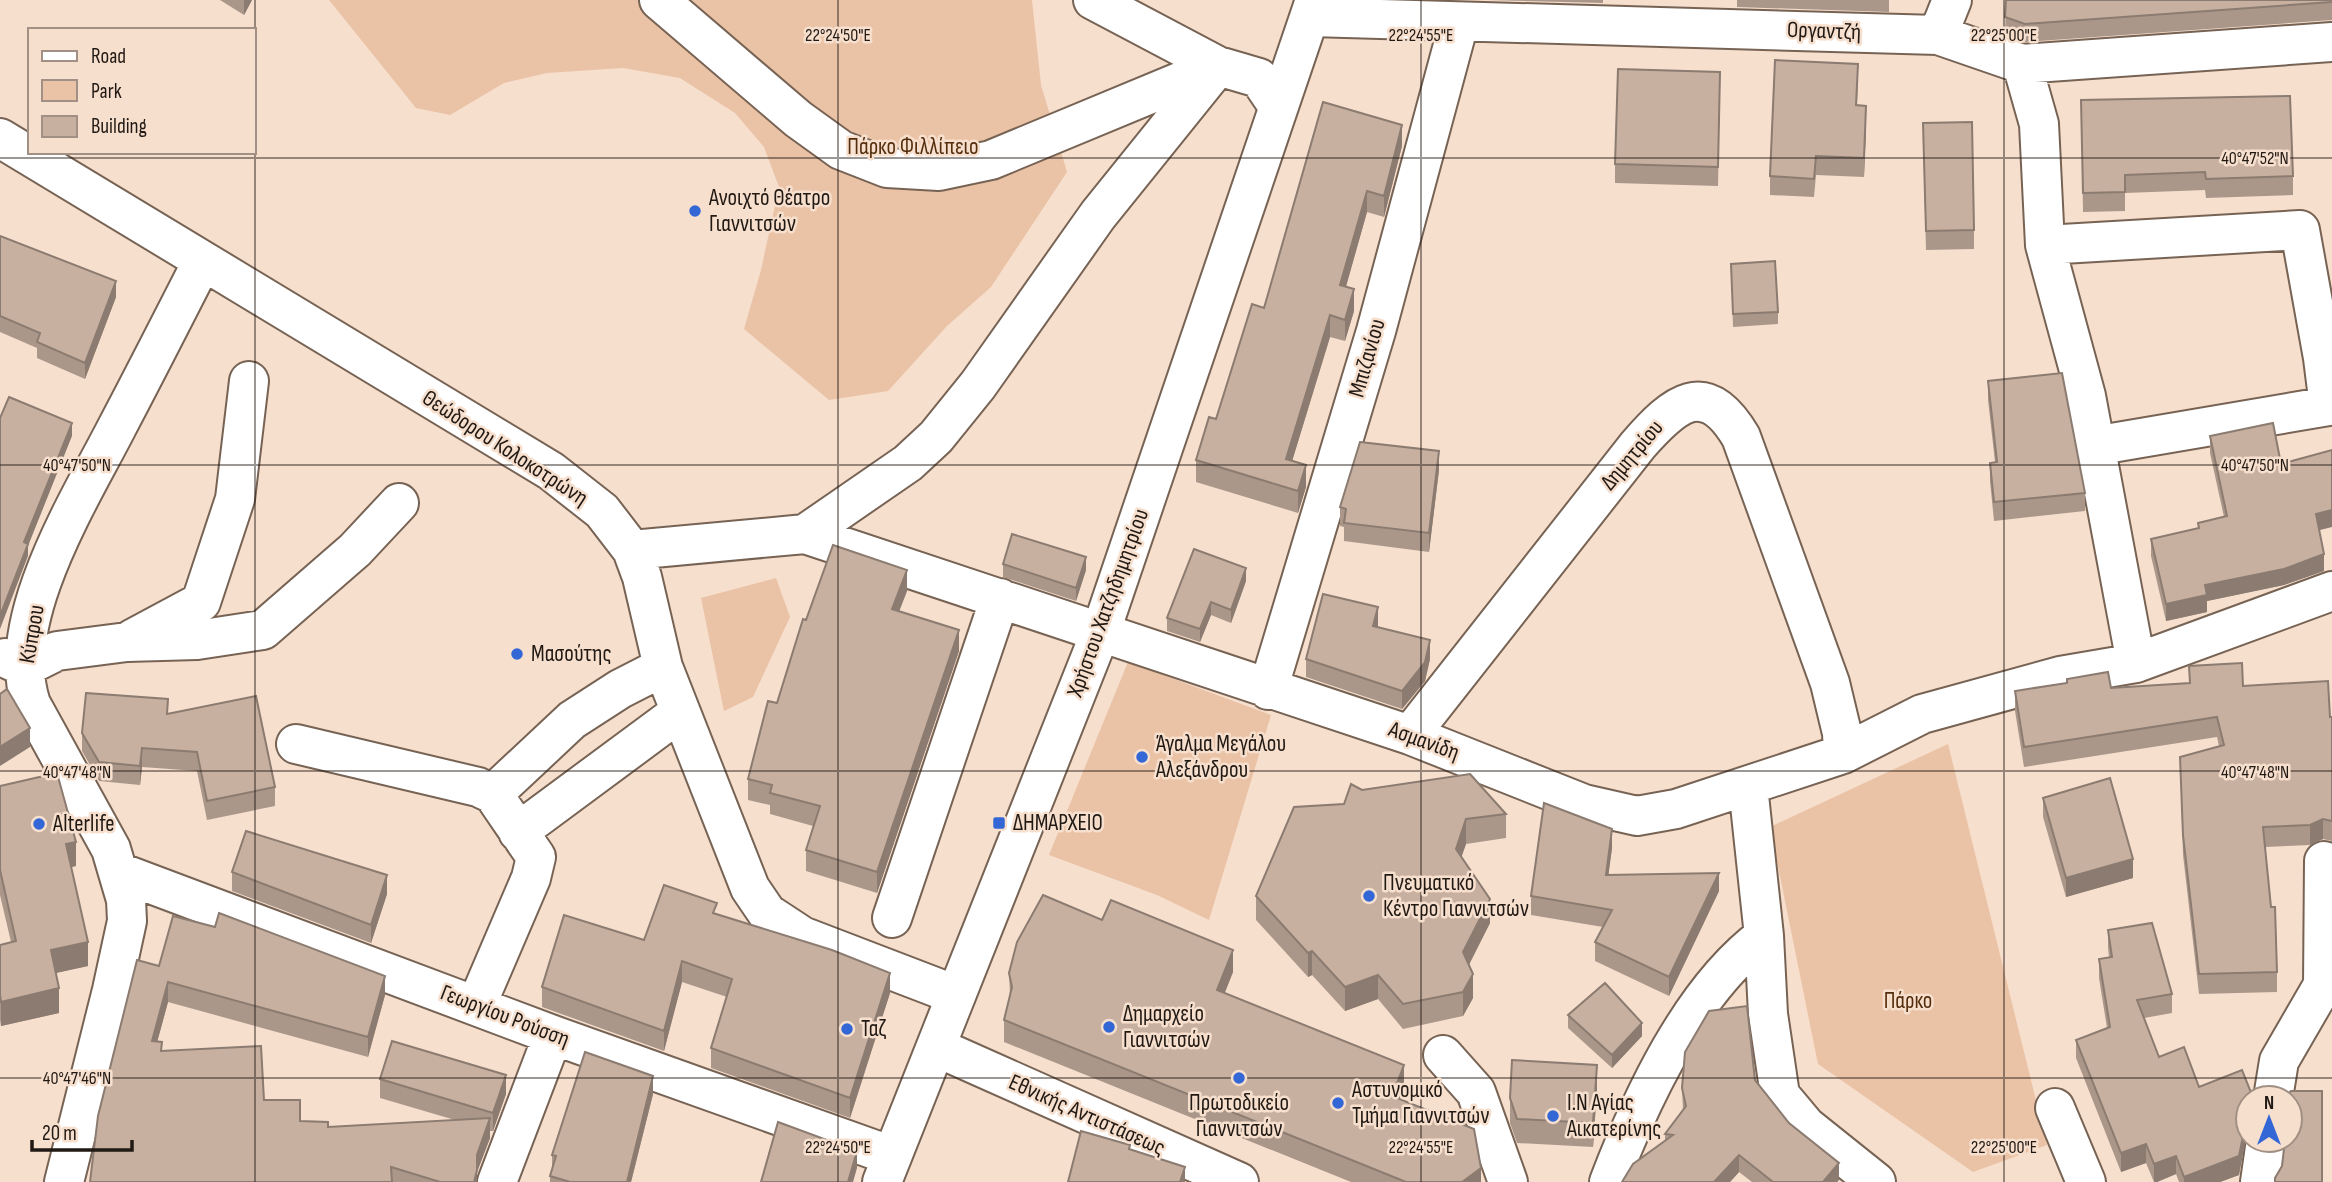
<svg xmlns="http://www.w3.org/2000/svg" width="2332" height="1182" viewBox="0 0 2332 1182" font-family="'Sofia Sans Condensed',sans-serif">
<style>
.green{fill:#eac2a5}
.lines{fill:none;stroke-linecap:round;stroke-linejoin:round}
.minor-casing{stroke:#776354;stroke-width:42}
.major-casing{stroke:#776354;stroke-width:42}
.minor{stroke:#fff;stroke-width:38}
.major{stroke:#fff;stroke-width:38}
.wall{fill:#ab978a}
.shaded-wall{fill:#8b7b70}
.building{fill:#c7b0a0;stroke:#8b7b70;stroke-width:2}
.ticks{fill:none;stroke:#211913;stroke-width:2;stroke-opacity:0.45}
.poi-dot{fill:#3367d6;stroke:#f7dfce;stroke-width:2.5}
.labels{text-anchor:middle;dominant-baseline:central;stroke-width:5;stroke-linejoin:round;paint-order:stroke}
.street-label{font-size:23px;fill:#211913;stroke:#f7dfce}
.park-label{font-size:23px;fill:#542e0c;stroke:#f7dfce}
.poi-label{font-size:23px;fill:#211913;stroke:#f7dfce;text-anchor:start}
.ticks-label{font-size:18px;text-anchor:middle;fill:#211913;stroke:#f7dfce;stroke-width:5;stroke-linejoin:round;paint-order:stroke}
</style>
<rect width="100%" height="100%" fill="#f7dfce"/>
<path class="green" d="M 329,0 L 1032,0 L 1041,85 L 1067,172 L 991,287 L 947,326 L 888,391 L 829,400 L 744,329 L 761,270 L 779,187 L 764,147 L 735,113 L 680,78 L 623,68 L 547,73 L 504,83 L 450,115 L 416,108 Z
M 776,578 L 790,617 L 753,697 L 724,711 L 701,598 Z
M 1128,662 L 1271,715 L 1209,920 L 1157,895 L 1049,855 Z
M 1948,744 L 2047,1145 L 1973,1172 L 1818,1064 L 1770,827 Z"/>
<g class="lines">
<g class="minor-casing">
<path id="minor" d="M 659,0 L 798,119 L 841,150 L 887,168 L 939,171 L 991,160 L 1213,68
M 1093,0 L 1218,66 L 1259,78 L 1278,106
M 1311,17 L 1938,35 L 2022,64 L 2332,42
M 1938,35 L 1952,0
M 2022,64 L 2039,124 L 2045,245 L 2086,396 L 2136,663
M 0,138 L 551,471 L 602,511 L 632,550 L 642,577 L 663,667 L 750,888 L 767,913 L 802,936 L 956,995
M 2045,245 L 2300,230 L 2323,358 L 2329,406 L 2094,446
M 805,534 L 1410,735 L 1584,804 L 1637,816 L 1676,809 L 1843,754 L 1922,714 L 2060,676 L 2136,663 L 2332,591
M 632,550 L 805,534 L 908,463 L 936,437 L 978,385 L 1098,215 L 1218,66
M 132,639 L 201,602 L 235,499 L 249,381
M 5,658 L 25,667 L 57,651 L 127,642 L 197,640 L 263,630 L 355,550 L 399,503
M 1268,690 L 1376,331 L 1459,23
M 1410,735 L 1638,445 C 1674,404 1705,376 1741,437 L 1830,683 L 1842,733 L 1843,754
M 296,744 L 478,787 L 493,794 L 536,857 L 531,878 L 477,1004
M 1748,786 L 1764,936 L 1768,1014 L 1780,1095 L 1806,1126 L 1876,1182
M 493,794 L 572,720 L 620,689 L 663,667
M 518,832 L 680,712
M 119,872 L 553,1035 L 892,1156
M 892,918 L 1000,598
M 1443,1055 L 1476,1092 L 1508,1182
M 2273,1098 L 2279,1061 L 2323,985 L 2324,861
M 2055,1108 L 2086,1182
M 64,1182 L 112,990 L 127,921 L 126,900 L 111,849 L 31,704 C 3,621 79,501 117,427 C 146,372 174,317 202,262
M 497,1182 L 553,1035
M 1609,1182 C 1641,1099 1691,990 1764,936
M 2260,1182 L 2266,1140"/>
</g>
<g class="major-casing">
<path id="major" d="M 936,1047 L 1239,1182
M 882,1182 L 1101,631 L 1315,0"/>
</g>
<use href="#minor" class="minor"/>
<use href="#major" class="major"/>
</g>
<path class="wall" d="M 220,0 L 252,0 L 244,15 Z
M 1488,0 L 1603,0 L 1603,3 Z
M 1737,0 L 1889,0 L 1889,12 L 1737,7 Z
M 2006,0 L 2332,0 L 2332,20 L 2025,42 L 2005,35 Z
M 1858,83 L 1857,105 L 1866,125 L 1864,177 L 1816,175 L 1814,197 L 1770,195 L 1770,176 Z
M 1720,91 L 1718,186 L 1615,183 L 1615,164 Z
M 2081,100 L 2293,176 L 2293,195 L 2206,198 L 2205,190 L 2125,193 L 2125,211 L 2083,212 Z
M 1923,142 L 1974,230 L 1974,249 L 1926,250 Z
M 1402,146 L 1384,217 L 1367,212 L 1346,287 L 1354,311 L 1345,341 L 1330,337 L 1292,461 L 1306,487 L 1298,513 L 1196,482 L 1196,460 L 1216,419 L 1264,308 Z
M 0,236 L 116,297 L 85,379 L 37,358 L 37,348 L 0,332 Z
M 1731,264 L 1778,312 L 1778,324 L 1733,327 Z
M 1988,381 L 2085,493 L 2085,511 L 1994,521 L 1990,481 L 1990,463 L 1995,462 L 1988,400 Z
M 2210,436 L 2281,464 L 2319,530 L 2324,571 L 2284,585 L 2207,601 L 2207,612 L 2166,621 L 2151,556 L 2151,539 L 2198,528 L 2198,523 L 2224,517 L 2210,453 Z
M 1439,470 L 1429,552 L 1344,541 L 1344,527 L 1340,526 L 1340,507 Z
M 1003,564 L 1086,570 L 1076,601 L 1003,577 Z
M 1246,581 L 1231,623 L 1211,615 L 1200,642 L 1167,631 L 1167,618 Z
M 907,591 L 899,611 L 959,651 L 877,893 L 806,871 L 806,850 L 813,826 L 770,814 L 770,805 L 748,800 L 748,779 L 777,703 L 806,620 Z
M 1377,627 L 1430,659 L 1425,681 L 1402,709 L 1306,677 L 1306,659 Z
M 2189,666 L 2332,717 L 2332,841 L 2323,839 L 2310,845 L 2265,847 L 2277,972 L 2277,992 L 2199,994 L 2183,855 L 2180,757 L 2219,746 L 2217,737 L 2024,767 L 2015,711 L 2015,691 L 2067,683 L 2067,679 L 2111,688 L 2189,683 Z
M 168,713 L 275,787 L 275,806 L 207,820 L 197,771 L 142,767 L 140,785 L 99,781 L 82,751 L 82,733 Z
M 0,786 L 76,866 L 71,867 L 88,966 L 56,973 L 59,1013 L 1,1026 L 0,1020 L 0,945 L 11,942 L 0,895 Z
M 1362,790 L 1506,814 L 1506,838 L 1466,844 L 1461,857 L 1490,923 L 1469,965 L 1473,998 L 1463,1016 L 1403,1029 L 1378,999 L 1345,1011 L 1312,975 L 1308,977 L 1256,920 L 1256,896 L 1344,804 Z
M 2043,798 L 2133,878 L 2066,897 L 2043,817 Z
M 1612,848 L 1608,875 L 1719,891 L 1669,996 L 1595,961 L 1595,942 L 1603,927 L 1531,915 L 1531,896 Z
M 232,872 L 387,894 L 371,943 L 232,891 Z
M 717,915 L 890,993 L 850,1118 L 711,1068 L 711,1048 L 727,997 L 682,982 L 664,1051 L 542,1007 L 542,987 L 644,940 Z
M 1102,920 L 1233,972 L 1224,993 L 1404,1087 L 1400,1099 L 1481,1182 L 1351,1182 L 1004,1042 L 1004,1020 L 1010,996 L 1009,973 Z
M 215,927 L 385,995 L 368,1057 L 168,1002 L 157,1042 L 162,1051 L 264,1100 L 300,1121 L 328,1127 L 455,1120 L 380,1098 L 380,1079 L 506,1094 L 493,1131 L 490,1131 L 490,1138 L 477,1172 L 477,1182 L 90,1182 L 159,966 Z
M 2108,930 L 2172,994 L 2172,1013 L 2144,1018 L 2159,1057 L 2199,1087 L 2248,1098 L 2239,1175 L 2220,1182 L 2179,1182 L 2176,1174 L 2157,1182 L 2154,1182 L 2146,1163 L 2121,1172 L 2076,1058 L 2076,1040 L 2107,1028 L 2099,978 L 2099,959 L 2109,957 L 2108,948 Z
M 1568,1015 L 1642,1036 L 1612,1068 L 1568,1028 Z
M 1755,1080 L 1789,1123 L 1839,1180 L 1837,1182 L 1752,1182 L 1739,1172 L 1730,1182 L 1622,1182 L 1665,1140 L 1665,1134 L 1683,1110 L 1682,1088 Z
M 1597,1089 L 1593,1147 L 1517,1143 L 1510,1123 L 1510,1098 Z
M 653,1094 L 631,1182 L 550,1182 L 550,1176 L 552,1169 L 552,1155 Z"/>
<path class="shaded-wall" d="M 244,0 L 252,0 L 244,15 Z
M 1866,106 L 1866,125 L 1864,177 L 1864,158 Z
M 1402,125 L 1402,146 L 1384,217 L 1384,196 Z
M 1367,191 L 1367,212 L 1340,307 L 1340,285 Z
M 116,281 L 116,297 L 85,379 L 85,363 Z
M 1354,289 L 1354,311 L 1345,341 L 1345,320 Z
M 1330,315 L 1330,337 L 1286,481 L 1286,459 Z
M 72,423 L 72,436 L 28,546 L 28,556 L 0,629 L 0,616 L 24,542 Z
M 1439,451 L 1439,470 L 1429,552 L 1429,533 Z
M 1306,465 L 1306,487 L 1298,513 L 1298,491 Z
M 2332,510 L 2332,527 L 2316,531 L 2316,514 Z
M 2324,554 L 2324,571 L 2284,585 L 2207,601 L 2207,612 L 2166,621 L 2166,604 L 2205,585 Z
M 1086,557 L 1086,570 L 1076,601 L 1076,588 Z
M 1246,568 L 1246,581 L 1231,623 L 1231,610 Z
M 907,570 L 907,591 L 892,630 L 892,609 Z
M 1211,602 L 1211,615 L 1200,642 L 1200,629 Z
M 1378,607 L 1378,626 L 1373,645 L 1373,626 Z
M 959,630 L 959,651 L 877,893 L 877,872 Z
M 1430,640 L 1430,659 L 1425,681 L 1402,709 L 1402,691 Z
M 30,728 L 30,747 L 0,766 L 0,747 Z
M 142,748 L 142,767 L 140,785 L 140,766 Z
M 1466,819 L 1466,844 L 1456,873 L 1456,849 Z
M 2323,819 L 2323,839 L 2310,845 L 2310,825 Z
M 1612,829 L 1612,848 L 1606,894 L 1606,875 Z
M 76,842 L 76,866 L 66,868 L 66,844 Z
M 2133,859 L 2133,878 L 2066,897 L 2066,878 Z
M 1719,873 L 1719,891 L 1669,996 L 1669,977 Z
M 387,875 L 387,894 L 371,943 L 371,925 Z
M 1490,899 L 1490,923 L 1463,976 L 1463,952 Z
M 88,942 L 88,966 L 51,974 L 51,950 Z
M 1233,950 L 1233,972 L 1217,1013 L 1217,990 Z
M 1312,951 L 1312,975 L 1308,977 L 1308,953 Z
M 682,961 L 682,982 L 664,1051 L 664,1031 Z
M 890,973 L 890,993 L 850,1118 L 850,1098 Z
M 1473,974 L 1473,998 L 1463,1016 L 1463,992 Z
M 1378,975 L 1378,999 L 1345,1011 L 1345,987 Z
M 385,976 L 385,995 L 368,1057 L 368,1037 Z
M 168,982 L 168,1002 L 152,1061 L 152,1041 Z
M 59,988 L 59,1013 L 1,1026 L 1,1002 Z
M 1642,1023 L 1642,1036 L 1612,1068 L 1612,1055 Z
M 1404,1065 L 1404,1087 L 1392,1118 L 1392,1096 Z
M 1597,1065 L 1597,1089 L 1593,1147 L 1593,1123 Z
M 506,1075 L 506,1094 L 493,1131 L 493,1113 Z
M 653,1076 L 653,1094 L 631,1182 L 627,1182 Z
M 2248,1111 L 2248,1129 L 2239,1175 L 2220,1182 L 2184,1182 L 2184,1177 Z
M 490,1118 L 490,1138 L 477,1172 L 477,1182 L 474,1182 L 477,1155 Z
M 2146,1144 L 2146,1163 L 2121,1172 L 2121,1153 Z
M 857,1151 L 857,1168 L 853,1182 L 848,1182 Z
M 1739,1155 L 1739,1172 L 1730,1182 L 1714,1182 Z
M 2176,1156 L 2176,1174 L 2157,1182 L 2154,1182 L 2154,1164 Z
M 1839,1163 L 1839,1180 L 1837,1182 L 1823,1182 Z
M 1185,1167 L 1185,1182 L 1180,1182 Z
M 1481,1168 L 1481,1182 L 1462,1182 Z"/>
<path class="building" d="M 2006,0 L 2332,0 L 2332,2 L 2025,24 L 2005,17 Z
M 1775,60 L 1858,64 L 1856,105 L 1866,106 L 1864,158 L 1816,156 L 1814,179 L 1770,176 Z
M 1618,69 L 1720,72 L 1718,167 L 1615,164 Z
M 2290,96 L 2293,176 L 2206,179 L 2205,172 L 2125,175 L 2125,192 L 2083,193 L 2081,100 Z
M 1323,102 L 1402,125 L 1384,196 L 1367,191 L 1340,285 L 1354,289 L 1345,320 L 1330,315 L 1286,459 L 1306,465 L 1298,491 L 1196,460 L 1209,417 L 1216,419 L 1252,304 L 1264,308 Z
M 1972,122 L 1974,230 L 1926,231 L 1923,123 Z
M 0,236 L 116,281 L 85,363 L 37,342 L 40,333 L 0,316 Z
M 1775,261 L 1778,312 L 1733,314 L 1731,264 Z
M 2062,373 L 2085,493 L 1994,502 L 1990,463 L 1997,462 L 1988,381 Z
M 9,397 L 72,423 L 24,542 L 28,544 L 0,616 L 0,418 Z
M 2273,423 L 2281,464 L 2332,450 L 2332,510 L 2316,514 L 2324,554 L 2284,569 L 2205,585 L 2207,595 L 2166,604 L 2151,539 L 2199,528 L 2198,523 L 2227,516 L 2210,436 Z
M 1360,442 L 1439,451 L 1429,533 L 1344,523 L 1346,509 L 1340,507 Z
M 1012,534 L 1086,557 L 1076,588 L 1003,564 Z
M 833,545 L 907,570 L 892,609 L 959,630 L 877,872 L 806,850 L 820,806 L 770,793 L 772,785 L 748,779 L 768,701 L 777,703 L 803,619 L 806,620 Z
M 1194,549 L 1246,568 L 1231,610 L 1211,602 L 1200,629 L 1167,618 Z
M 1323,594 L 1378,607 L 1373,626 L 1430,640 L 1425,662 L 1402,691 L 1306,659 Z
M 2242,663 L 2243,686 L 2328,681 L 2330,717 L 2332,717 L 2332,821 L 2323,819 L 2310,825 L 2263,827 L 2271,907 L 2275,907 L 2277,972 L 2199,974 L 2183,835 L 2180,757 L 2224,745 L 2217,717 L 2024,747 L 2015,691 L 2067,683 L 2067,679 L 2108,672 L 2111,688 L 2190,683 L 2189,666 Z
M 7,689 L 30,728 L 0,747 L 0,694 Z
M 86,693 L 168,699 L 167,714 L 256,696 L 275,787 L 207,801 L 197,752 L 142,748 L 140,766 L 99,762 L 82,733 Z
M 57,773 L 76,842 L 66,844 L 88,942 L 51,950 L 59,988 L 1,1002 L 0,995 L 0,945 L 16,941 L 0,870 L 0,786 Z
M 1470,774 L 1506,814 L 1466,819 L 1456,849 L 1490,899 L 1463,952 L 1473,974 L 1463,992 L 1403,1004 L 1378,975 L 1345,987 L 1312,951 L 1308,953 L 1256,896 L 1294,807 L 1344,804 L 1351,784 L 1362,790 Z
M 2110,778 L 2133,859 L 2066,878 L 2043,798 Z
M 1544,803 L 1612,829 L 1606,875 L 1719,873 L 1669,977 L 1595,942 L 1612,910 L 1531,896 Z
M 246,831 L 387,875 L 371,925 L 232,872 Z
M 664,885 L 717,903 L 713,913 L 832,950 L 890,973 L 850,1098 L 711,1048 L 732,979 L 682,961 L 664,1031 L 542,987 L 564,915 L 644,940 Z
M 1043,895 L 1102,920 L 1111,900 L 1233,950 L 1217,990 L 1404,1065 L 1392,1096 L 1474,1129 L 1481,1168 L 1462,1182 L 1406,1182 L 1004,1020 L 1012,987 L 1009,973 L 1017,942 Z
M 219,913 L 385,976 L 368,1037 L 168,982 L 152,1041 L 162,1042 L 161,1051 L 261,1046 L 264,1100 L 300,1100 L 300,1121 L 328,1122 L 328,1127 L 490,1118 L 477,1155 L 477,1170 L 474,1182 L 440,1182 L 391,1167 L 392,1182 L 90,1182 L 98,1116 L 137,960 L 159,966 L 173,916 L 215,927 Z
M 2152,923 L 2172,994 L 2137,1000 L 2159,1057 L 2184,1047 L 2199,1087 L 2242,1070 L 2250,1090 L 2264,1098 L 2248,1098 L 2248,1111 L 2239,1156 L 2184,1177 L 2176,1156 L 2154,1164 L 2146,1144 L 2121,1153 L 2076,1040 L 2110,1027 L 2099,959 L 2112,957 L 2108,930 Z
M 1605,983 L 1642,1023 L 1612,1055 L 1568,1015 Z
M 1747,1006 L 1755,1080 L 1789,1123 L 1839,1163 L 1823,1182 L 1773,1182 L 1739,1155 L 1714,1182 L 1622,1182 L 1633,1164 L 1673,1135 L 1665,1134 L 1686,1106 L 1682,1088 L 1685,1052 L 1709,1011 Z
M 392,1041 L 506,1075 L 493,1113 L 380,1079 Z
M 585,1052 L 653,1076 L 627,1182 L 570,1182 L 550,1176 L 556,1156 L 552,1155 Z
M 1512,1060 L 1597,1065 L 1593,1123 L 1517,1119 L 1510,1098 Z
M 2291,1091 L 2322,1091 L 2322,1182 L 2275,1182 L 2275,1178 L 2282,1166 L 2285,1140 L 2290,1140 L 2290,1098 L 2283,1098 Z
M 778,1122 L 857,1151 L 848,1182 L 761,1182 Z
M 1081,1131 L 1130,1145 L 1129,1149 L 1185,1167 L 1180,1182 L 1068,1182 Z"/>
<path class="ticks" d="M 255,0 L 255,1182M 838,0 L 838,1182M 1421,0 L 1421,1182M 2004,0 L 2004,1182M 0,158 L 2332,158M 0,465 L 2332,465M 0,771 L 2332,771M 0,1078 L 2332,1078"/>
<g class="poi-dot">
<circle cx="695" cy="211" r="7"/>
<circle cx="517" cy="654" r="7"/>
<circle cx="1142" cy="757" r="7"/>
<rect x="992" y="816" width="14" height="14" rx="3.5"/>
<circle cx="39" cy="824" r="7"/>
<circle cx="1369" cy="896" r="7"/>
<circle cx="1109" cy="1027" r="7"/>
<circle cx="847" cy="1029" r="7"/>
<circle cx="1239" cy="1078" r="7"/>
<circle cx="1338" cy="1103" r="7"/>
<circle cx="1553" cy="1116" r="7"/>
</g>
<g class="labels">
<g class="street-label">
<text transform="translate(1824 31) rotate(2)">Οργαντζή</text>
<text transform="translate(1367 358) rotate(-74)">Μπιζανίου</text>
<text transform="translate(505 448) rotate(33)">Θεώδορου Κολοκοτρώνη</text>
<text transform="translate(1632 455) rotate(-50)">Δημητρίου</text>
<text transform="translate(1108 603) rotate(-70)">Χρήστου Χατζηδημητρίου</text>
<text transform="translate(32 634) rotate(-80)">Κύπρου</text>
<text transform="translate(1424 741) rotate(20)">Ασμανίδη</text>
<text transform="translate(505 1016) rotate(21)">Γεωργίου Ρούσση</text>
<text transform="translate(1087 1115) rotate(24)">Εθνικής Αντιστάσεως</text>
</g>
<g class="park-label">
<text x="913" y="147">Πάρκο Φιλλίπειο</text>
<text x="1908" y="1001">Πάρκο</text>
</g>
<g class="poi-label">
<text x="709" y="198">Ανοιχτό Θέατρο<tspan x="709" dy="26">Γιαννιτσών</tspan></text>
<text x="531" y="654">Μασούτης</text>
<text x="1156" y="744">Άγαλμα Μεγάλου<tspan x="1156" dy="26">Αλεξάνδρου</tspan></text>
<text x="1013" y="823">ΔΗΜΑΡΧΕΙΟ</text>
<text x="53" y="824">Alterlife</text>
<text x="1383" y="883">Πνευματικό<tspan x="1383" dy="26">Κέντρο Γιαννιτσών</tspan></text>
<text x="1123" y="1014">Δημαρχείο<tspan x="1123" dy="26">Γιαννιτσών</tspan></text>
<text x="861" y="1029">Ταζ</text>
<text x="1352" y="1090">Αστυνομικό<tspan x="1352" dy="26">Τμήμα Γιαννιτσών</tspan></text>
<text x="1239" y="1103" text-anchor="middle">Πρωτοδικείο<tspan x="1239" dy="26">Γιαννιτσών</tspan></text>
<text x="1567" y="1103">Ι.Ν Αγίας<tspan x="1567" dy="26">Αικατερίνης</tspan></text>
</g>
</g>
<g class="ticks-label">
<text x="838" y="41">22°24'50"E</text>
<text x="1421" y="41">22°24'55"E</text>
<text x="2004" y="41">22°25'00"E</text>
<text x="2255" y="164">40°47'52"N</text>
<text x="77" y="471">40°47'50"N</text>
<text x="2255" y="471">40°47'50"N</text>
<text x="77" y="778">40°47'48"N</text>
<text x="2255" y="778">40°47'48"N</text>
<text x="77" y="1084">40°47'46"N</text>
<text x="838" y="1153">22°24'50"E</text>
<text x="1421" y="1153">22°24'55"E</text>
<text x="2004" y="1153">22°25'00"E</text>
</g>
<rect x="28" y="28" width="228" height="126" fill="#f7dfce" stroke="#a19083" stroke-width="2"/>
<rect x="42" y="51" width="35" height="10" fill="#ffffff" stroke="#a19083" stroke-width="2"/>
<text x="91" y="63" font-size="21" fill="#211913">Road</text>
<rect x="42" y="80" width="35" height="21" fill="#eac2a5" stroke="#a19083" stroke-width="2"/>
<text x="91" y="98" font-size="21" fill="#211913">Park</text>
<rect x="42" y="116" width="35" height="21" fill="#c7b0a0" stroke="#a19083" stroke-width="2"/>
<text x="91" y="133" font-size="21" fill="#211913">Building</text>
<g transform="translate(2269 1119)"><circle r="33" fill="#f7dfce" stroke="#a19083" stroke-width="2"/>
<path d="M0-5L12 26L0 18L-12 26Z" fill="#3367d6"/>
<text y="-10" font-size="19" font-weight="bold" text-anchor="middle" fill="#211913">N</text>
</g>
<path d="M32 1140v10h100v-10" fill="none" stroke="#211913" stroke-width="3.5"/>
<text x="42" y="1140" font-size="21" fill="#211913" stroke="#f7dfce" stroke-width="5" paint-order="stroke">20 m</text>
</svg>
